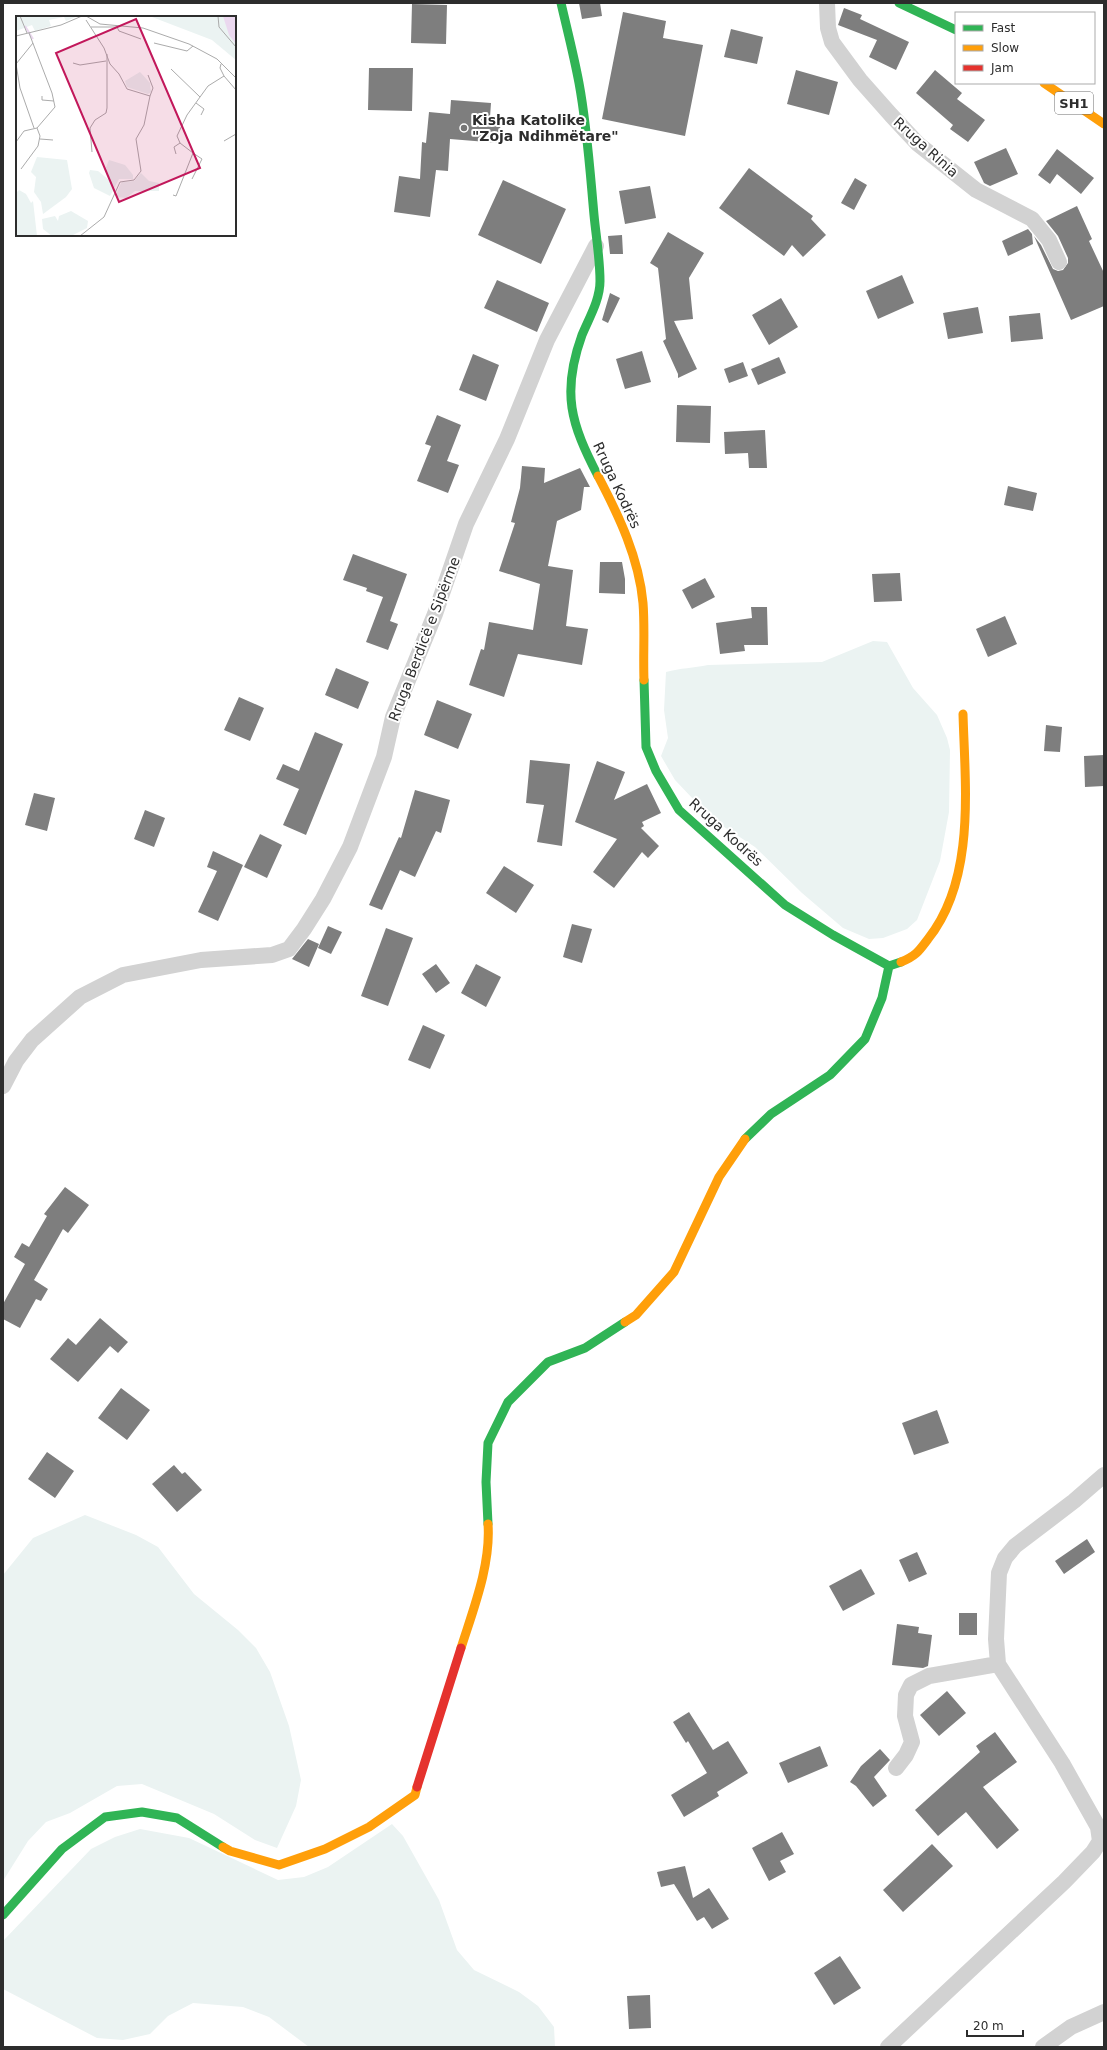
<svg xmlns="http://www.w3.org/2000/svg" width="1107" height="2050" viewBox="0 0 1107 2050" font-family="'DejaVu Sans',sans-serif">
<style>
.green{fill:#ebf3f2}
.building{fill:#7e7e7e}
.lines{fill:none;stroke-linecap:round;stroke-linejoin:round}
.street{stroke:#d2d2d2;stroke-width:16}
.fast{stroke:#30b455;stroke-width:9}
.slow{stroke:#ff9f0a;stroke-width:9}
.jam{stroke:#e5322d;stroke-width:9}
.poi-dot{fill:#767676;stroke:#fff;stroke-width:1.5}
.labels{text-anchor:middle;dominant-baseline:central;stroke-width:4;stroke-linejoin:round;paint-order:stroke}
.shield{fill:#fff;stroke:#6c6c6c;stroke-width:1}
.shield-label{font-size:13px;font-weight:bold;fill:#2d2d2d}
.poi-label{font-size:14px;font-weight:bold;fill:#2d2d2d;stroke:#fff;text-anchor:start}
.street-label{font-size:14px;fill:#2d2d2d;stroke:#fff}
.inset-river{fill:none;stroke:#ebd8ef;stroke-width:2}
.inset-road{fill:none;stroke:#ababab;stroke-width:1}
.view{fill:#c2185b;fill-opacity:0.15;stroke:#c2185b;stroke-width:2}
.inset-edge{fill:none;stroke:#2d2d2d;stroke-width:2}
</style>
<rect width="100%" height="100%" fill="#fff"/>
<path class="green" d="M 873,641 L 887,642 L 913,688 L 937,715 L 947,738 L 950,750 L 949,812 L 940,861 L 917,920 L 907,929 L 883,938 L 869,939 L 843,928 L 802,893 L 755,847 L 712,819 L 675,780 L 661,756 L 668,738 L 664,710 L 666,672 C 680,668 694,668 708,665 L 822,662 Z
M 85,1515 L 136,1535 L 158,1547 L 194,1594 L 238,1630 L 256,1648 L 270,1672 L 289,1726 L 301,1780 L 296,1806 L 277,1848 L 255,1840 L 214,1814 L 142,1784 L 117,1786 L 70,1813 L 46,1822 L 28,1841 L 3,1881 L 3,1575 L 33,1538 Z
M 392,1824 L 403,1836 L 439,1900 L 457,1950 L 474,1970 L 519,1992 L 538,2006 L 554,2027 L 555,2047 L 309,2047 L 269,2017 L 243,2007 L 193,2003 L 168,2016 L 150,2034 L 123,2040 L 97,2038 L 3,1989 L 3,1941 L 91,1849 L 115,1837 L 140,1829 L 189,1838 L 278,1880 L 304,1877 L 328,1867 Z"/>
<path class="building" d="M 579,3 L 600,3 L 602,16 L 582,19 Z
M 412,4 L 447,5 L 446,44 L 411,43 Z
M 844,8 L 862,15 L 860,19 L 909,42 L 896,70 L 869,57 L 877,40 L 838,25 Z
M 623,12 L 666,21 L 663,38 L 703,45 L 685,136 L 602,119 Z
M 731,29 L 763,37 L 757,64 L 724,57 Z
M 369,68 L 413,68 L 412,111 L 368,110 Z
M 796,70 L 838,82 L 829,115 L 787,104 Z
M 935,70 L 962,93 L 957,99 L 985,120 L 968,142 L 950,129 L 953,125 L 916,93 Z
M 451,100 L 491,103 L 490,117 L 501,118 L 499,143 L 450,139 L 448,171 L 436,170 L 430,217 L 394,212 L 399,176 L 420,179 L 422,142 L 426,143 L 429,112 L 450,114 Z
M 1006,148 L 1018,174 L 990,186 L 984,183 L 974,162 Z
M 1057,149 L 1094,178 L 1081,194 L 1057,174 L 1050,184 L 1038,175 Z
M 749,168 L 813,216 L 811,219 L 826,235 L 803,257 L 792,245 L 784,256 L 719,208 Z
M 855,178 L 867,185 L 854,210 L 841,203 Z
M 503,180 L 566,209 L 541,264 L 478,235 Z
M 650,186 L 656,218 L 625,224 L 619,191 Z
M 1077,206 L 1092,239 L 1089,241 L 1104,273 L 1104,306 L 1071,320 L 1034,236 L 1041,245 L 1053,269 L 1058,271 L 1063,270 L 1068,263 L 1068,258 L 1058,236 L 1046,221 Z
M 1028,229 L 1032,234 L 1033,244 L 1008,256 L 1002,241 Z
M 668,232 L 704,253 L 689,278 L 693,319 L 674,321 L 697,369 L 678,378 L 678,374 L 663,341 L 666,339 L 658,268 L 650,263 Z
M 622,235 L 623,254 L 610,254 L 608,236 Z
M 902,275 L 914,303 L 878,319 L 866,291 Z
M 497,280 L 549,303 L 537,332 L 484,308 Z
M 610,293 L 620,298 L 608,323 L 602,320 Z
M 781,298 L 798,327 L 769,345 L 752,315 Z
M 978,307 L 983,333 L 948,339 L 943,313 Z
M 1040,313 L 1043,339 L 1011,342 L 1009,316 Z
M 642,351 L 651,382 L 625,389 L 616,359 Z
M 473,354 L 499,365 L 486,401 L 459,390 Z
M 779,357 L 786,373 L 758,385 L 751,369 Z
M 743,362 L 748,376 L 729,383 L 724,369 Z
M 677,405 L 711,406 L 710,443 L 676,442 Z
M 437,415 L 461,425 L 447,461 L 459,465 L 448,493 L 417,481 L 431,446 L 425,444 Z
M 765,430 L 767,468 L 749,468 L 748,453 L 725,454 L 724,432 Z
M 522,466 L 545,468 L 544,483 L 580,468 L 590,487 L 584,487 L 581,510 L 557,521 L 548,566 L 573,570 L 566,626 L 588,629 L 582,665 L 518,654 L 504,697 L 469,685 L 481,649 L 484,650 L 489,622 L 533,630 L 540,584 L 499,571 L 515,523 L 511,522 L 520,488 Z
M 1008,486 L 1037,493 L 1033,511 L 1004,505 Z
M 353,554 L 407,574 L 390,621 L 398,624 L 388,650 L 366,642 L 383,597 L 366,591 L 367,588 L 343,580 Z
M 600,562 L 622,562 L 625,579 L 625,594 L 599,593 Z
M 900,573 L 902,601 L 874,602 L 872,574 Z
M 705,578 L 715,597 L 692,609 L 682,590 Z
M 751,607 L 767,607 L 768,645 L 744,645 L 745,651 L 720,654 L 716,623 L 752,618 Z
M 1005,616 L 1017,644 L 988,657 L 976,629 Z
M 336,668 L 369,682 L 358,709 L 325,695 Z
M 239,697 L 264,708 L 250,741 L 224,730 Z
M 437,700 L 472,714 L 458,749 L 424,735 Z
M 1046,725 L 1062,727 L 1060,752 L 1044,751 Z
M 315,732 L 343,744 L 306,835 L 283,825 L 299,789 L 276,779 L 283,764 L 299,771 Z
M 1104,755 L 1104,786 L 1085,787 L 1084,756 Z
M 530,760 L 570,764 L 562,846 L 537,842 L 544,805 L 526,803 Z
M 597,761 L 625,772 L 614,800 L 647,784 L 661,813 L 642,822 L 644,826 L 641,828 L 659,846 L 648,858 L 642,852 L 614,888 L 593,872 L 617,839 L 575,822 Z
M 415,790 L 450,800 L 441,833 L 436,831 L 415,877 L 400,870 L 382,910 L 369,905 L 399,837 L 401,838 Z
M 34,793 L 55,798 L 47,831 L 25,825 Z
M 145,810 L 165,818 L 154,847 L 134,839 Z
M 260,834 L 282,845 L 267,878 L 244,867 Z
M 213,851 L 243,865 L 218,921 L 198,912 L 217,871 L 207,867 Z
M 504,866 L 534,885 L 516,913 L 486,893 Z
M 572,924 L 592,929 L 582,963 L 563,957 Z
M 328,926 L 342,932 L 331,954 L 318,948 Z
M 386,928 L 413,938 L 388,1006 L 361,996 Z
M 308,939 L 319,944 L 309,967 L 292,959 Z
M 436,964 L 450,983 L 436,993 L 422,974 Z
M 476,964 L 501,977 L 486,1007 L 461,993 Z
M 423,1025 L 445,1035 L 430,1069 L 408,1060 Z
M 65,1187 L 89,1205 L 68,1233 L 63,1229 L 34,1280 L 48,1289 L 41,1301 L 36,1299 L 20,1328 L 3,1319 L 3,1304 L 25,1264 L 14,1257 L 22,1243 L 29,1247 L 47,1216 L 44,1214 Z
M 100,1318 L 128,1342 L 118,1353 L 110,1346 L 78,1382 L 50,1359 L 68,1338 L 76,1345 Z
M 121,1388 L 150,1410 L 127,1440 L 98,1418 Z
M 937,1410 L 949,1443 L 914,1455 L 902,1423 Z
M 47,1452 L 74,1471 L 55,1498 L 28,1479 Z
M 174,1465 L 182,1474 L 185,1472 L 202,1490 L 177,1512 L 152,1484 Z
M 1087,1539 L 1095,1552 L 1064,1574 L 1055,1561 Z
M 917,1552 L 927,1574 L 909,1582 L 899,1560 Z
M 861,1569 L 875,1594 L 843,1611 L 829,1586 Z
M 959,1613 L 977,1613 L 977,1635 L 959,1635 Z
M 897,1624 L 919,1627 L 918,1633 L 932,1635 L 928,1666 L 923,1668 L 892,1665 Z
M 947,1691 L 966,1713 L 939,1736 L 920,1715 Z
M 689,1712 L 713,1750 L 728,1741 L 748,1773 L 717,1792 L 719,1796 L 684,1817 L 671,1795 L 707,1773 L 688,1741 L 686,1743 L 673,1722 Z
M 995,1732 L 1017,1762 L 983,1787 L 1019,1830 L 997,1849 L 966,1812 L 938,1836 L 915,1810 L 980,1752 L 976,1746 Z
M 820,1746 L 828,1766 L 788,1783 L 779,1763 Z
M 880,1749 L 890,1760 L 874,1777 L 887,1796 L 873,1807 L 856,1786 L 850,1782 L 861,1766 Z
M 782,1832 L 794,1854 L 780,1861 L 786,1872 L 769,1881 L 752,1848 Z
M 932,1844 L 953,1866 L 903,1912 L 883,1890 Z
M 685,1866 L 693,1898 L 709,1888 L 729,1919 L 712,1929 L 704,1917 L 697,1921 L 674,1884 L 661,1887 L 657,1872 Z
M 840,1956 L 861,1988 L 834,2005 L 814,1973 Z
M 650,1995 L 651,2028 L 629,2029 L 627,1996 Z"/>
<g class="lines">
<path class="street" d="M 827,3 L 828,28 L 832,42 L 860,80 L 891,115 L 918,144 L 976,190 L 1032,219 L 1049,240 L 1059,262
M 3,1086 L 16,1061 L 32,1040 L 80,997 L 123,975 L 201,960 L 272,955 L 289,949 L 304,929 L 323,899 L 350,847 L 384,757 L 393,717 L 435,614 L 466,524 L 507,439 L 547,340 L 596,246
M 896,1768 L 906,1755 L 912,1742 L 905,1716 L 906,1695 L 911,1685 L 929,1676 L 998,1664
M 888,2047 L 1064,1882 L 1093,1852 L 1100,1841 L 1098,1827 L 1062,1763 L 998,1664 L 996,1639 L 999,1573 L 1005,1558 L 1015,1546 L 1074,1501 L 1104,1475
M 1043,2047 L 1071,2027 L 1104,2012"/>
<path class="fast" d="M 561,3 C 567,29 574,56 579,83 C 587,126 590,171 594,215 C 596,236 600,259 600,281 C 600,300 589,318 582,335 C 561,393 571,424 598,476
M 899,3 L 956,30
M 644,680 L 646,747 L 656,771 L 679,810 L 785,905 L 833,935 L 889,966 L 901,962
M 745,1139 L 771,1114 L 830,1075 L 865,1039 L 882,998 L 889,966
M 488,1524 L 486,1482 L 488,1443 L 508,1402 L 548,1362 L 585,1348 L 625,1322
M 3,1915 L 62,1849 L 105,1817 L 142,1812 L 177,1818 L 223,1847"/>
<path class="slow" d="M 1044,83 L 1104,124
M 598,476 C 619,516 639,558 643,603 C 645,628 643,655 644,680
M 901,962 C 916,956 919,951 928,939 C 976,879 965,786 963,714
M 625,1322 L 636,1315 L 674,1272 L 719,1177 L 745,1139
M 461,1648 C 473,1610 491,1565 488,1524
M 223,1847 L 230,1851 L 279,1865 L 325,1849 L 369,1827 L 415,1795 L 417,1787"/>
<path class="jam" d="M 417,1787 L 461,1648"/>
</g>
<circle class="poi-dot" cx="464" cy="128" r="4"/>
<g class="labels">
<rect class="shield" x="1055" y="92" width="38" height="22" rx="3"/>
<g class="shield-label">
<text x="1074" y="103">SH1</text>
</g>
<g class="poi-label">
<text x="472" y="120">Kisha Katolike<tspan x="472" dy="16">"Zoja Ndihmëtare"</tspan></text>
</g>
<g class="street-label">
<text transform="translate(926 147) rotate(42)">Rruga Rinia</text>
<text transform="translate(617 485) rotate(65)">Rruga Kodrës</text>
<text transform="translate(424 639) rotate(-69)">Rruga Berdicë e Sipërme</text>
<text transform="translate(726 832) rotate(42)">Rruga Kodrës</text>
</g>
</g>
<g transform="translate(16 16)">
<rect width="220" height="220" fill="#fff"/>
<path d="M 0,0 L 62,0 L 50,5 L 48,1 L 33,4 L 35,10 L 19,15 L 16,9 L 0,15 ZM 123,0 L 220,0 L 220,44 L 196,24 L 136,1 ZM 124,56 L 134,67 L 135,76 L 132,78 L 111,71 L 109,65 ZM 21,141 L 51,144 L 56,173 L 50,181 L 27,198 L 25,186 L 18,176 L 20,161 L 15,156 ZM 93,144 L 109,149 L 117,159 L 117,163 L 103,163 L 94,180 L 78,172 L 73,157 L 74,154 L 82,155 L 93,164 L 89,154 ZM 125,157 L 133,165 L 143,167 L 143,175 L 119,175 L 110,182 L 101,181 L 100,179 L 104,169 L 106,166 L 118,165 ZM 3,174 L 10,178 L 15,187 L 17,185 L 21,220 L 0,220 L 0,177 ZM 55,195 L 72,205 L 71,212 L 55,220 L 36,220 L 27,213 L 26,203 L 39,200 L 42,205 L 43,200 Z" fill="#ebf3f2"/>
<path d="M 207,0 L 220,0 L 220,28 L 213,19 Z" fill="#ebd8ef"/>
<path class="inset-river" d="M 9,10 L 17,23"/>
<path class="inset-road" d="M 4,0 L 11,17M 70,0 L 84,8 L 127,12 L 173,28 L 201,43 L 220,62M 202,0 L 203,11 L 220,31M 70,4 L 88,32 L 94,48 L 103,58 L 111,73 L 134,80 L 137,72 L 132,59M 100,9 L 103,15 L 125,23M 75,11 L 100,11M 0,20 L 45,9 L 66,0M 17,27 L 0,48 L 4,72 L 18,112M 138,27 L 171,35 L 177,30M 57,47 L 64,49 L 90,45M 205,48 L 204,52 L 208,60M 155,53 L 184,81M 26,80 L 26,84 L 38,85M 180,87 L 188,93 L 185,99M 24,123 L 37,124M 208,125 L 220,118M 0,126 L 8,115 L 21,112 L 39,91 L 36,77 L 13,17M 76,136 L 74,112 L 79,104 L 90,97 L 91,92 L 91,38M 160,138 L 158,131 L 164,127M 5,153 L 22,130 L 24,120 L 21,112M 176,163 L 186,143 L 177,137M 157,179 L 160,180 L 177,137 L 164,127 L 161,120 L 171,99 L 192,70 L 208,60 L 220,74M 64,220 L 88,201 L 104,166 L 118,164 L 125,155 L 120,123 L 128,109 L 134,80"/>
<path class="view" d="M 120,3 L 184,152 L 103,186 L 40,37 Z"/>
<rect width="220" height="220" class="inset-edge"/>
</g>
<rect width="1107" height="2050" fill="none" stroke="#2d2d2d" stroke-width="8"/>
<rect x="955" y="12" width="140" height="72" fill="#ffffff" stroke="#ababab"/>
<rect x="963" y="25" width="20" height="6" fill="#30b455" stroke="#ababab"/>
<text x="991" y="32" font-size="12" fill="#2d2d2d">Fast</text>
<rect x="963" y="45" width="20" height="6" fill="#ff9f0a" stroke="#ababab"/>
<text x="991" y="52" font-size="12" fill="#2d2d2d">Slow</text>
<rect x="963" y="65" width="20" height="6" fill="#e5322d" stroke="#ababab"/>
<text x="991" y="72" font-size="12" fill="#2d2d2d">Jam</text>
<path d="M967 2030v6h56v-6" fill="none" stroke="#2d2d2d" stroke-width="2"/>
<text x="973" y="2030" font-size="12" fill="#2d2d2d" stroke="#ffffff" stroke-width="3" paint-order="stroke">20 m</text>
</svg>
